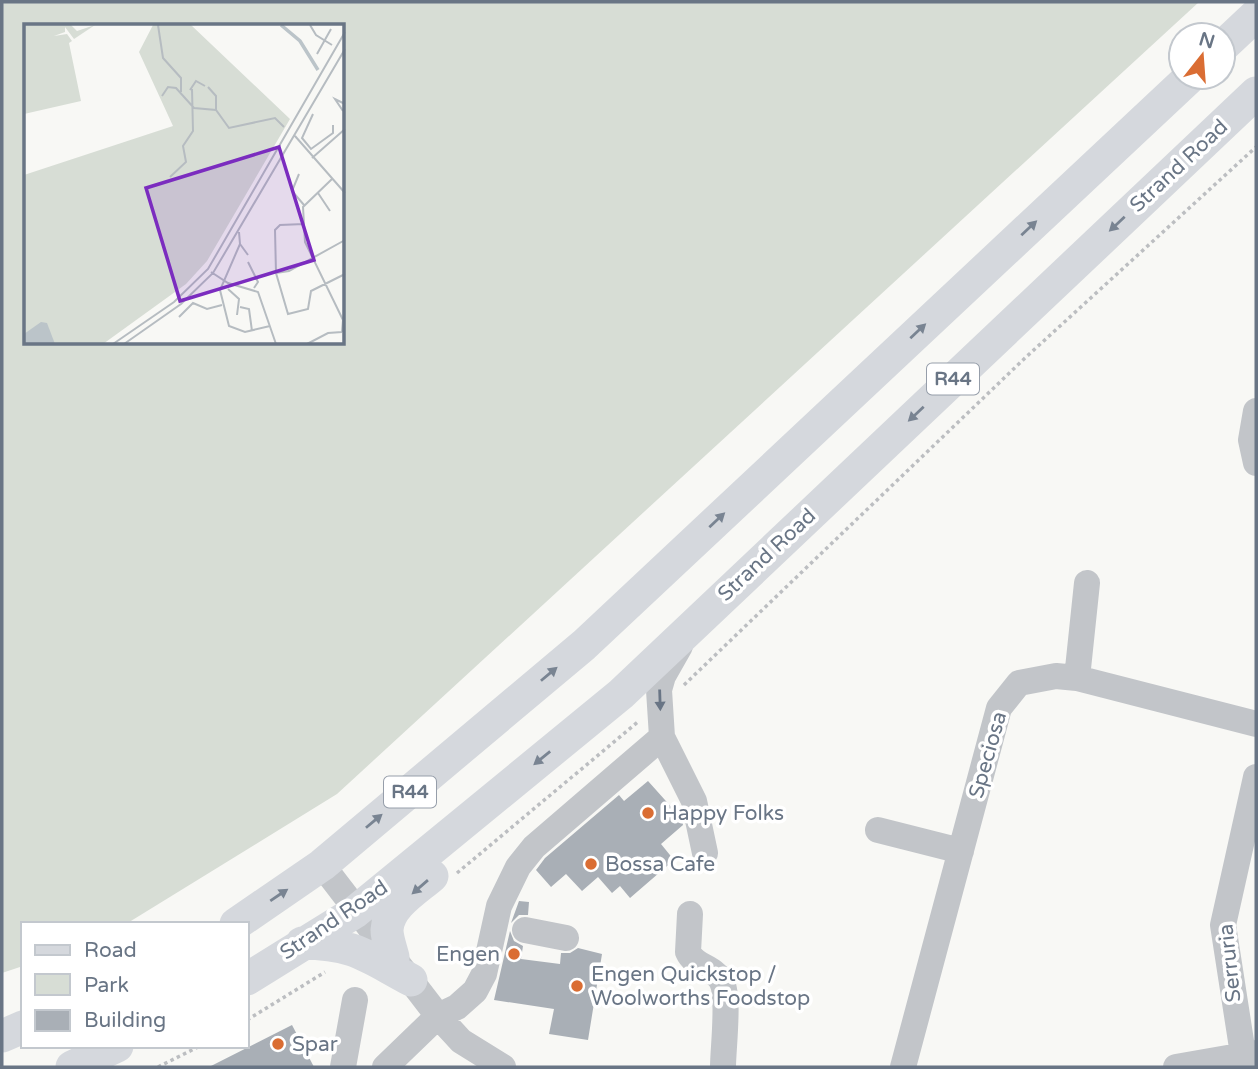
<svg xmlns="http://www.w3.org/2000/svg" width="1258" height="1069" viewBox="0 0 1258 1069" font-family="'Varela Round',sans-serif">
<style>
.green{fill:#d7ddd5;fill-rule:evenodd}
.building{fill:#a9afb6}
.lines{fill:none;stroke-linecap:round;stroke-linejoin:round}
.path{stroke:#bcbec1;stroke-width:3.5;stroke-dasharray:3.5 3.5;stroke-linecap:butt}
.minor{stroke:#c2c5c9;stroke-width:26}
.major{stroke:#d5d8dd;stroke-width:33}
.oneway{fill:#798492}
.oneway2{fill:#697585}
.poi-dot{fill:#da6d33;stroke:#fff;stroke-width:2.5}
.labels{text-anchor:middle;dominant-baseline:central;stroke-width:7;stroke-linejoin:round;paint-order:stroke}
.shield{fill:#fff;stroke:#969eaa;stroke-width:2}
.shield-label{font-size:19px;font-weight:bold;fill:#697585}
.street-label{font-size:21px;fill:#697585;stroke:#fff}
.poi-label{font-size:21px;fill:#697585;stroke:#fff;text-anchor:start}
.inset-river{fill:none;stroke:#bbc4c9;stroke-width:3.5}
.inset-road{fill:none;stroke:#b6bcc1;stroke-width:2}
.view{fill:#7b2cbf;fill-opacity:0.15;stroke:#7b2cbf;stroke-width:3.5}
.inset-edge{fill:none;stroke:#697585;stroke-width:3.5}
</style>
<rect width="100%" height="100%" fill="#f8f8f5"/>
<path class="green" d="M 2,2 L 1199,2 L 337,794 L 126,924 L 23,924 L 23,966 L 2,973 ZM 26,26 L 343,26 L 343,343 L 26,343 Z"/>
<path class="building" d="M 648,781 L 682,819 L 683,825 L 661,844 L 674,860 L 630,898 L 620,886 L 612,893 L 598,877 L 582,891 L 566,874 L 551,887 L 536,870 L 545,858 L 619,795 L 624,801 Z
M 519,901 L 529,902 L 528,915 L 519,915 L 511,923 Z
M 510,931 L 514,941 L 523,946 L 521,959 L 560,964 L 561,953 L 570,953 L 578,948 L 602,954 L 588,1040 L 549,1034 L 554,1009 L 494,1000 Z
M 292,1025 L 314,1067 L 209,1067 Z"/>
<g class="lines">
<path class="path" d="M 684,685 L 1025,358 L 1256,147
M 457,873 L 639,721
M 247,1020 L 325,972
M 158,1067 L 200,1046"/>
<path class="minor" d="M 1256,411 L 1251,440 L 1256,463
M 680,646 L 663,676 L 659,690 L 662,737 L 694,801 L 705,853
M 1077,678 L 1087,583
M 878,830 L 961,851
M 322,865 L 438,1016 L 461,1041 L 503,1067
M 690,914 L 688,952 C 694,966 713,967 721,980 C 730,995 723,1048 723,1067
M 525,930 L 566,938
M 343,1067 L 355,1000
M 385,1067 L 438,1016 L 457,1007 L 475,991 L 484,974 L 499,906 L 518,867 L 534,847 L 662,737
M 903,1067 L 999,708 L 1019,683 L 1056,676 L 1077,678 L 1256,724
M 1176,1067 L 1256,1053
M 1245,1067 L 1223,925 L 1256,777"/>
<path class="major" d="M 1223,46 L 1256,15
M 236,924 L 322,865 L 584,645 L 1190,77
M 302,943 C 356,944 366,956 411,980
M 393,957 C 391,949 387,938 387,930 C 388,906 416,890 432,876
M 247,979 L 355,912 L 621,694 L 1256,93
M 2,1036 L 23,1027
M 72,1067 L 117,1046"/>
</g>
<defs><path id="oneway-solid" d="M-6-.8H1V-3.2L6.5 0L1 3.2V.8H-6Z" transform="scale(1.75)"/></defs>
<g class="oneway">
<use href="#oneway-solid" transform="translate(1117 224) rotate(137)"/>
<use href="#oneway-solid" transform="translate(1029 228) rotate(-43)"/>
<use href="#oneway-solid" transform="translate(918 331) rotate(-43)"/>
<use href="#oneway-solid" transform="translate(916 414) rotate(137)"/>
<use href="#oneway-solid" transform="translate(717 520) rotate(-43)"/>
<use href="#oneway-solid" transform="translate(549 674) rotate(-40)"/>
<use href="#oneway-solid" transform="translate(542 758) rotate(141)"/>
<use href="#oneway-solid" transform="translate(374 821) rotate(-40)"/>
<use href="#oneway-solid" transform="translate(420 887) rotate(139)"/>
<use href="#oneway-solid" transform="translate(279 895) rotate(-34)"/>
</g>
<use class="oneway2" href="#oneway-solid" transform="translate(660 700) rotate(88)"/>
<g class="poi-dot">
<circle cx="648" cy="813" r="7"/>
<circle cx="591" cy="864" r="7"/>
<circle cx="514" cy="954" r="7"/>
<circle cx="577" cy="986" r="7"/>
<circle cx="278" cy="1044" r="7"/>
</g>
<g class="labels">
<g class="shield">
<rect x="927" y="363.5" width="52" height="31" rx="5"/>
<rect x="384" y="776.5" width="52" height="31" rx="5"/>
</g>
<g class="shield-label">
<text x="953" y="379">R44</text>
<text x="410" y="792">R44</text>
</g>
<g class="street-label">
<text transform="translate(1179 166) rotate(-43)">Strand Road</text>
<text transform="translate(767 555) rotate(-43)">Strand Road</text>
<text transform="translate(988 755) rotate(-74)">Speciosa</text>
<text transform="translate(334 920) rotate(-34)">Strand Road</text>
<text transform="translate(1230 963) rotate(-96)">Serruria</text>
</g>
<g class="poi-label">
<text x="662" y="813">Happy Folks</text>
<text x="605" y="864">Bossa Cafe</text>
<text x="500" y="954" text-anchor="end">Engen</text>
<text x="591" y="974">Engen Quickstop /<tspan x="591" dy="24">Woolworths Foodstop</tspan></text>
<text x="292" y="1044">Spar</text>
</g>
</g>
<g transform="translate(24 24)">
<rect width="320" height="320" fill="#f8f8f5"/>
<path d="M 0,1 L 47,1 L 53,7 L 71,1 L 50,15 L 41,3 L 41,8 L 30,12 L 43,10 L 48,17 L 45,19 L 57,77 L 0,90 ZM 129,1 L 167,1 L 266,95 L 183,237 L 162,260 L 79,320 L 0,320 L 0,151 L 149,102 L 115,28 Z" fill="#d7ddd5"/>
<path d="M 17,298 L 23,299 L 31,320 L 0,320 L 0,310 Z" fill="#bbc4c9"/>
<path class="inset-river" d="M 257,1 L 276,17 L 294,46"/>
<path class="inset-road" d="M 134,1 L 139,34 L 157,54 L 157,68M 286,1 L 292,11 L 308,21M 293,30 L 307,5M 184,63 L 192,72 L 192,86M 166,66 L 172,57 L 181,62M 138,72 L 144,63 L 152,64 L 170,84 L 192,86 L 205,104 L 251,94 L 260,103M 319,87 L 311,75 L 321,80M 289,90 L 278,114 L 287,125 L 309,109 L 309,101M 271,112 L 321,169M 288,134 L 321,105M 275,150 L 268,167 L 280,181M 146,153 L 162,138 L 159,122 L 169,107 L 168,65M 308,155 L 279,183 L 281,218 L 319,296 L 318,308M 294,169 L 306,187M 280,200 L 256,201 L 251,206 L 252,249 L 264,290 L 284,285 L 287,267 L 321,250M 215,208 L 216,220 L 224,231M 216,220 L 196,266 L 205,302 L 221,308 L 246,302M 224,238 L 234,258 L 230,264M 187,248 L 204,259 L 234,268 L 252,320M 252,249 L 265,247 L 321,216M 204,265 L 215,275 L 213,291M 216,283 L 225,285 L 228,307M 155,293 L 169,279 L 183,285 L 198,281M 89,320 L 150,278 L 184,245 L 321,8M 100,320 L 157,280 L 189,249 L 321,25M 283,320 L 304,309 L 318,308"/>
<path class="view" d="M 255,123 L 290,236 L 156,277 L 122,164 Z"/>
<rect width="320" height="320" class="inset-edge"/>
</g>
<rect width="1258" height="1069" fill="none" stroke="#697585" stroke-width="7"/>
<rect x="21" y="922" width="228" height="126" fill="#ffffff" stroke="#c3c8ce" stroke-width="2"/>
<rect x="35" y="945" width="35" height="10" fill="#d5d8dd" stroke="#c3c8ce" stroke-width="2"/>
<text x="84" y="957" font-size="21" fill="#697585">Road</text>
<rect x="35" y="974" width="35" height="21" fill="#d7ddd5" stroke="#c3c8ce" stroke-width="2"/>
<text x="84" y="992" font-size="21" fill="#697585">Park</text>
<rect x="35" y="1010" width="35" height="21" fill="#a9afb6" stroke="#c3c8ce" stroke-width="2"/>
<text x="84" y="1027" font-size="21" fill="#697585">Building</text>
<g transform="translate(1202 56) rotate(17)"><circle r="33" fill="#ffffff" stroke="#c3c8ce" stroke-width="2"/>
<path d="M0-5L12 26L0 18L-12 26Z" fill="#da6d33"/>
<text y="-10" font-size="19" font-weight="bold" text-anchor="middle" fill="#697585">N</text>
</g>
</svg>
